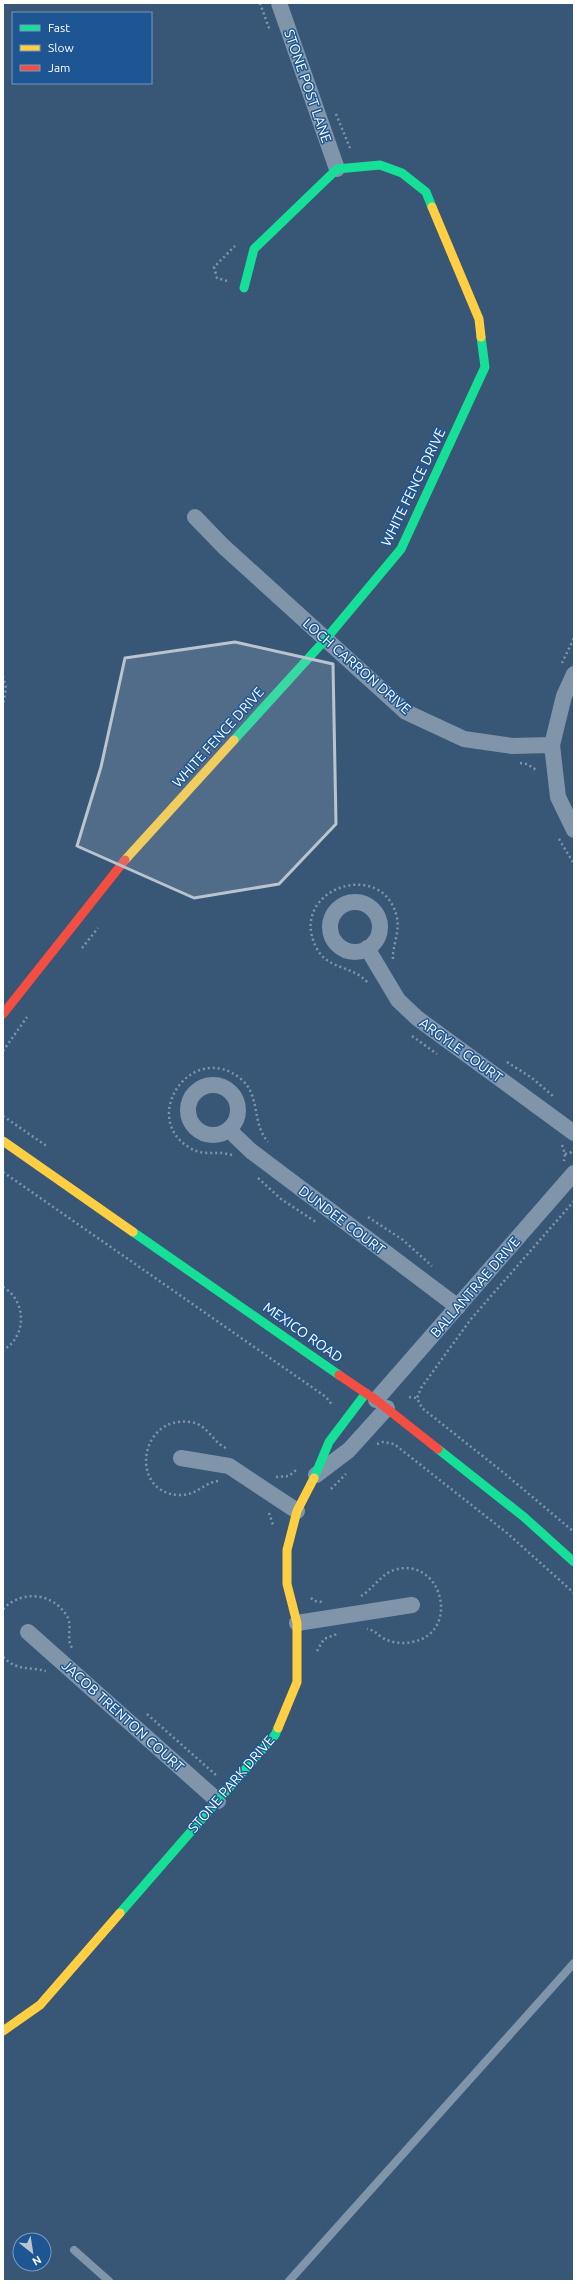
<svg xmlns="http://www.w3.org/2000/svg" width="577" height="2284" viewBox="0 0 577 2284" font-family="Ubuntu,sans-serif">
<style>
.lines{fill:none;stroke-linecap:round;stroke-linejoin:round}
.path{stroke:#8095aa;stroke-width:2.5;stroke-dasharray:2 3;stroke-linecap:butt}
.lane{stroke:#8095aa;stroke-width:8}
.street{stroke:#8095aa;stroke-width:16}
.fast{stroke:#16e098;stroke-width:9}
.slow{stroke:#ffcf43;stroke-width:9}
.jam{stroke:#f24e42;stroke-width:9}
.marked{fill:#b9c4cf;fill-opacity:0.2;stroke:#b9c4cf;stroke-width:3;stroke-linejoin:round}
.labels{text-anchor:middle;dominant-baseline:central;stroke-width:3;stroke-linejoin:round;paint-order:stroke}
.street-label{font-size:14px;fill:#fff;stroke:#1d5692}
</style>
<rect width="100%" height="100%" fill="#385777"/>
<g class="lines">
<path class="path" d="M 260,3 L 270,31
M 336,114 L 350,148
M 227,281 L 217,278 L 214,267 L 235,246
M 562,663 L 574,638
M 3,676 L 6,688 L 3,705
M 520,763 L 527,764 L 538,771
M 559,839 L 574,864
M 82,948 L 98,928
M 367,982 C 352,965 327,970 316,947 C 287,889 384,856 397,918 C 400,933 392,946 393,960
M 412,1036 L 437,1054
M 3,1051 L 27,1017
M 507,1062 L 532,1078 L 553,1096
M 3,1116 L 48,1147
M 562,1145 L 565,1154 L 564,1161
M 565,1154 L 570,1153 L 574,1149
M 232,1155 C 218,1150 204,1157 190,1148 C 138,1117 193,1039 241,1079 C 261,1096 251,1122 268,1142
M 3,1172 L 326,1397 L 333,1406
M 258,1178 L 281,1199 L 316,1222
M 574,1201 L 471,1319 L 421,1388 L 417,1398 L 422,1408 L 504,1473 L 574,1532
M 368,1217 L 403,1240 L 432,1266
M 3,1287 C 26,1300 28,1336 3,1350
M 409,1397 L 417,1398
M 377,1444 L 383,1442 L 394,1444 L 507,1533 L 574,1593
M 276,1477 L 289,1476 L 296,1470
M 218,1481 C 203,1483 197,1496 178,1495 C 129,1492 139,1415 190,1422 C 208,1424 212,1442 226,1448
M 331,1489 L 346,1474
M 269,1513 L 273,1525
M 361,1596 C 373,1589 380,1575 394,1570 C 442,1555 462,1633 412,1642 C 403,1644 391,1643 383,1638 C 377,1634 374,1630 367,1629
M 311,1598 L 314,1601 L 323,1602
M 3,1609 C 22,1590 52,1592 67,1616 C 73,1626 65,1640 73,1649
M 317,1651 L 324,1639 L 337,1634
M 3,1657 C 19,1672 27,1666 46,1671
M 147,1714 L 217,1776"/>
<path class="lane" d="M 74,2250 L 109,2281
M 289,2281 L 574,1963"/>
<path class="street" d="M 279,3 L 337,169
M 195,517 L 223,546 L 406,712 L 464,739 L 512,746 L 552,745
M 574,674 L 564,696 L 552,745 L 558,797 L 574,830
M330 927a25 25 0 1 1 50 0a25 25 0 1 1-50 0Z
M 367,948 L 398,1000 L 417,1018 L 574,1133
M188 1110a25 25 0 1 1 50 0a25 25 0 1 1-50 0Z
M 229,1130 L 251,1151 L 458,1307
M 376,1400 L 574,1173
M 181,1458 L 229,1466 L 297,1511
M 316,1475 L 349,1450 L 387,1408
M 297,1623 L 412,1605
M 28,1632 L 218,1801"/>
<path class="fast" d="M 244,288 L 254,249 L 337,169 L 380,165 L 402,173 L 426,192 L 432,207
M 234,740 L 325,640 L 401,549 L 485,367 L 481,337
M 133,1232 L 339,1375
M 438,1449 L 524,1517 L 574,1562
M 314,1478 L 329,1442 L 366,1393
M 120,1913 L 275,1735 L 278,1728"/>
<path class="slow" d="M 432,207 L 479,319 L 481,337
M 125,860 L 234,740
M 3,1141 L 133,1232
M 278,1728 L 297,1682 L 297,1623 L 287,1584 L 287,1550 L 297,1511 L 314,1478
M 3,2031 L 40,2005 L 120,1913"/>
<path class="jam" d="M 3,1014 L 125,860
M 339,1375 L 376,1400 L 438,1449"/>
</g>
<path class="marked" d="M 235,642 L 333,664 L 336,824 L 279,884 L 194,898 L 77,846 L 101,767 L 125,658 Z"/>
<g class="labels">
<g class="street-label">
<text transform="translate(308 86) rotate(71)">STONE POST LANE</text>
<text transform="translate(413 487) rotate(-64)">WHITE FENCE DRIVE</text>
<text transform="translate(357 666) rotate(41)">LOCH CARRON DRIVE</text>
<text transform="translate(218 737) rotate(-48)">WHITE FENCE DRIVE</text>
<text transform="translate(461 1050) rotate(36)">ARGYLE COURT</text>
<text transform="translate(342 1220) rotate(37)">DUNDEE COURT</text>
<text transform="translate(475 1287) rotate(-49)">BALLANTRAE DRIVE</text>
<text transform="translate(303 1332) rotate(35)">MEXICO ROAD</text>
<text transform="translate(123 1716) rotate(42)">JACOB TRENTON COURT</text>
<text transform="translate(231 1784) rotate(-49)">STONE PARK DRIVE</text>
</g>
</g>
<rect width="577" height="2284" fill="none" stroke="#ffffff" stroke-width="8"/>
<rect x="12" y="12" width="140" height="72" fill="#1d5692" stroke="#779abe"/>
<rect x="20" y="25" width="20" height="6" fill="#16e098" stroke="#779abe"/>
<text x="48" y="32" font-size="12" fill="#ffffff">Fast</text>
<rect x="20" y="45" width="20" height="6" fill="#ffcf43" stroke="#779abe"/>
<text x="48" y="52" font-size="12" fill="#ffffff">Slow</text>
<rect x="20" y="65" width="20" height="6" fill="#f24e42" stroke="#779abe"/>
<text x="48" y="72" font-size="12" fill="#ffffff">Jam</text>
<g transform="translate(32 2252) rotate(150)"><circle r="19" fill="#1d5692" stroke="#779abe"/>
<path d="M0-3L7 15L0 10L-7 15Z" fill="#b9c4cf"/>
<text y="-6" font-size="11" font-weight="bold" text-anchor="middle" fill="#ffffff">N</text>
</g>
</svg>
